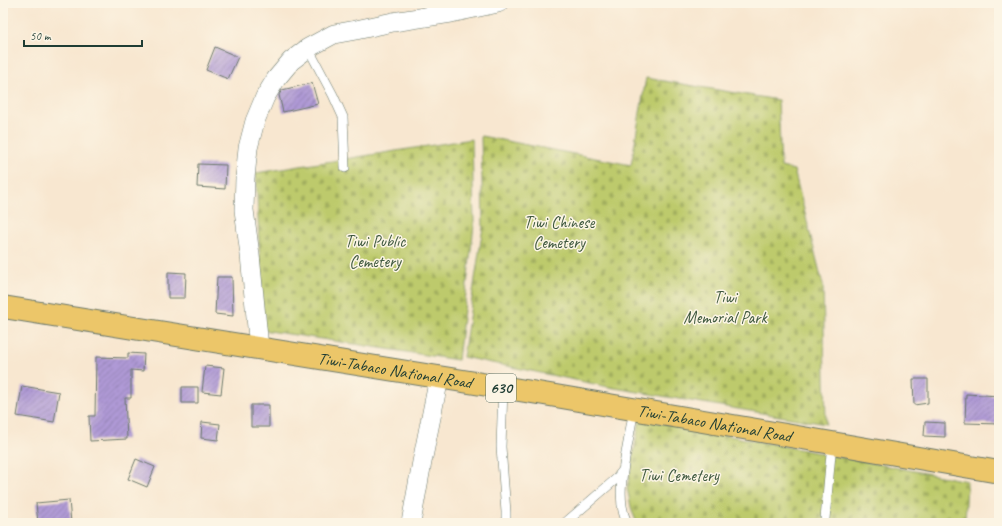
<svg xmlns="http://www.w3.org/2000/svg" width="1002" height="526" viewBox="0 0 1002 526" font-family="Caveat,sans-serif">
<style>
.cemetery{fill:url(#cemetery-stones);stroke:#6e8450}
.building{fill:url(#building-hatch)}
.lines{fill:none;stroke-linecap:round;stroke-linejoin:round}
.lane-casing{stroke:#6b786b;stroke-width:10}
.street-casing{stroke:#6b786b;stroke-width:20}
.primary-casing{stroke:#6b786b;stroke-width:24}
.lane{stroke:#fff;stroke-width:9}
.street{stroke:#fff;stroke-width:19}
.primary{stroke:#ecc669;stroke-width:22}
.labels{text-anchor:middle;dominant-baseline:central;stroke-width:3;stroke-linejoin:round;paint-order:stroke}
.shield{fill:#fcf5e5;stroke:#617469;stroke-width:1}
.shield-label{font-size:16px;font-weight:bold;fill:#1f3d34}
.park-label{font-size:17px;fill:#3f593f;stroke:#fcf5e5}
.street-label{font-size:17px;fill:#1f3d34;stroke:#fcf5e5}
</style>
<defs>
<pattern id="cemetery-stones" width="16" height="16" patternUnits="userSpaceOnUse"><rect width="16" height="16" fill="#bdca6c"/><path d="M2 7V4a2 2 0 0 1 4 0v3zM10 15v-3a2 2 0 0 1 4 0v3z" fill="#a2ae5e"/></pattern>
<pattern id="building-hatch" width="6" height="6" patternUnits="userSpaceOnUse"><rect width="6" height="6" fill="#af99d5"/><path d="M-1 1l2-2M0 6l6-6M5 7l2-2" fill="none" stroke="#8e7eae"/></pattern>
</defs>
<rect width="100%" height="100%" fill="#fcf5e5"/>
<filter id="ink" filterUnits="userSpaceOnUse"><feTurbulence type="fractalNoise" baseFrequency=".025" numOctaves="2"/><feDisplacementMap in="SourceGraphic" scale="8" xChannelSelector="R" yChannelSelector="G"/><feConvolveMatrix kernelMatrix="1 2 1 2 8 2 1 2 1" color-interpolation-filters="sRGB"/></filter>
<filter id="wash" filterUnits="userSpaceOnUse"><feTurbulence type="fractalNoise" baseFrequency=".012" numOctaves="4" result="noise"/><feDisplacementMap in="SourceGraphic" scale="16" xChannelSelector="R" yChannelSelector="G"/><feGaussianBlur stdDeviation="0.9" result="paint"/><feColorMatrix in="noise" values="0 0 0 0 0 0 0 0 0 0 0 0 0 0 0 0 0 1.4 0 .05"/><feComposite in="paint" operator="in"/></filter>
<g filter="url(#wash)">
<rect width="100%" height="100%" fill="#f8e7d0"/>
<path class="cemetery" d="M 646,78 L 778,100 L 781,167 L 794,170 L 823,285 L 826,424 L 609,387 L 463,357 L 483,227 L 481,136 L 631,165 Z
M 472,139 L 474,225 L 458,360 L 263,330 L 256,173 Z
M 640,419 L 967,481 L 965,523 L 637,523 L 632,511 L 627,488 Z"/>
<g id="blocks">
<path class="building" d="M 215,47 L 238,57 L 228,79 L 206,70 Z
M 312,83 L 318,104 L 283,112 L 279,95 L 282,90 Z
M 198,164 L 226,165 L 225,189 L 197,187 Z
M 168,272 L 186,273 L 185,298 L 168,298 Z
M 217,277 L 232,277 L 233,316 L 215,314 Z
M 128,353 L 144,354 L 143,371 L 131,370 L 131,398 L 125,398 L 127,439 L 90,441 L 89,416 L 95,416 L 96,357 L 128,358 Z
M 205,366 L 224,368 L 221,394 L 202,392 Z
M 913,379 L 928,379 L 928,403 L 914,405 Z
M 22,386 L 59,392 L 54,422 L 17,416 Z
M 182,387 L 198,387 L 198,403 L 182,403 Z
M 966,394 L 999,396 L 999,424 L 965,423 Z
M 251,405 L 269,405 L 269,427 L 251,427 Z
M 202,422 L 220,424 L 218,440 L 201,438 Z
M 925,422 L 945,423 L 945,437 L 924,436 Z
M 136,459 L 155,467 L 147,487 L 128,479 Z
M 69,500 L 71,523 L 38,523 L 36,503 Z"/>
</g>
</g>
<g filter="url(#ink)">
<use href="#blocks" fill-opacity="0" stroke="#6b786b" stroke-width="1"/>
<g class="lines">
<g class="lane-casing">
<path id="lane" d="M 308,48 L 333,95 L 343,117 L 345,168
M 503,388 L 501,447 L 506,512 L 506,523
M 825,519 L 832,443
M 565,523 L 616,479 L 623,470
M 627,523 C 617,501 622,476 626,453 C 629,438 631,424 634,410"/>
</g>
<g class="street-casing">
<path id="street" d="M 259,348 L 250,255 L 244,210 L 245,178 L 248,148 L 255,121 L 265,97 L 276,79 L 291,61 L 308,48 L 334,34 L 356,30 L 393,22 L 451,13 L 498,3
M 411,523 L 422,462 L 439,378"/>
</g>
<g class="primary-casing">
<g id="primary">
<path id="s1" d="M 3,307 L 544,394 L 832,443 L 999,472"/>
</g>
</g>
<use href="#lane" class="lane"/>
<use href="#street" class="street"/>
<use href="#primary" class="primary"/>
</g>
</g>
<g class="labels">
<rect class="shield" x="486" y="374" width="30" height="28" rx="3"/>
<g class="shield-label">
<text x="501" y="388">630</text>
</g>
<g class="park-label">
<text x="559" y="222">Tiwi Chinese<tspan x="559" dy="20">Cemetery</tspan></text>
<text x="375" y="241">Tiwi Public<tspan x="375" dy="20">Cemetery</tspan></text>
<text x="725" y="297">Tiwi<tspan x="725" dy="20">Memorial Park</tspan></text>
<text x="679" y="475">Tiwi Cemetery</text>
</g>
<g class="street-label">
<text stroke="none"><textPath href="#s1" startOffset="397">Tiwi-Tabaco National Road</textPath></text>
<text stroke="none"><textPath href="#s1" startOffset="721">Tiwi-Tabaco National Road</textPath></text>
</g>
</g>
<rect width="1002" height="526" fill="none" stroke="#fcf5e5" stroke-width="16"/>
<path d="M24 40v6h118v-6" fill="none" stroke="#1f3d34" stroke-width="2"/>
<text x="30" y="40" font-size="12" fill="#1f3d34" stroke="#fcf5e5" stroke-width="3" paint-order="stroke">50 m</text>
</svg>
